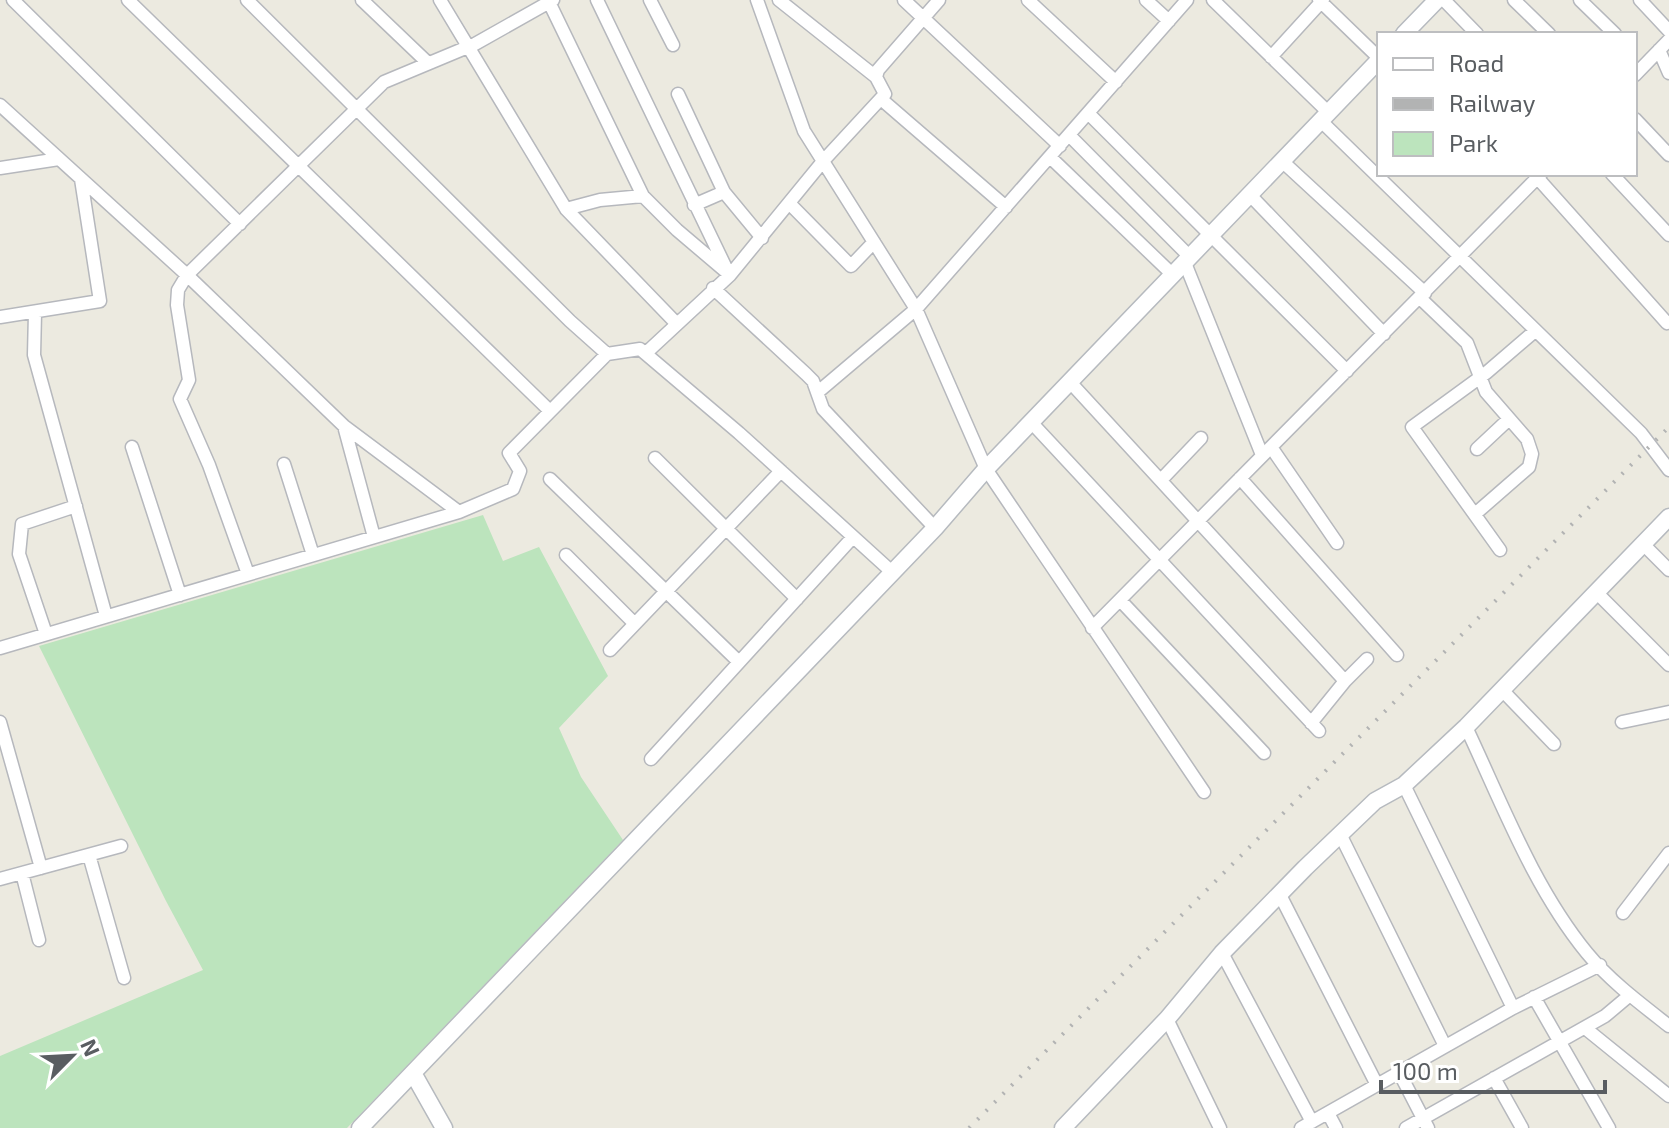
<svg xmlns="http://www.w3.org/2000/svg" width="1669" height="1128" viewBox="0 0 1669 1128" font-family="'Exo 2',sans-serif">
<style>
.green{fill:#bce4bd}
.lines{fill:none;stroke-linecap:round;stroke-linejoin:round}
.street-casing{stroke:#b6b8bd;stroke-width:15}
.secondary-casing{stroke:#b6babf;stroke-width:19}
.street{stroke:#fff;stroke-width:12}
.secondary{stroke:#fff;stroke-width:16}
.rail{stroke:#b2b3b3;stroke-width:4;stroke-dasharray:2 10;stroke-linecap:butt}
</style>
<rect width="100%" height="100%" fill="#eceae0"/>
<path class="green" d="M 483,515 L 503,561 L 539,547 L 608,676 L 559,728 L 581,777 L 623,840 L 347,1128 L 0,1128 L 0,1056 L 203,970 L 166,901 L 39,646 Z"/>
<g class="lines">
<g class="street-casing">
<path id="street" d="M 13,0 L 240,224
M 128,0 L 550,411
M 247,0 L 570,321 L 607,354
M 362,0 L 428,63
M 440,0 L 566,209 L 676,323
M 548,0 L 643,196 L 677,230 L 730,275
M 597,0 L 726,268
M 650,0 L 673,45
M 757,0 L 804,131 L 916,309 L 986,469 L 1204,792
M 779,0 L 876,77
M 904,0 L 1060,146
M 1028,0 L 1116,82
M 1146,0 L 1169,21
M 1213,0 L 1329,113
M 1319,0 L 1379,58
M 1444,0 L 1477,34
M 1514,0 L 1549,34
M 1580,0 L 1615,34
M 1640,0 L 1669,31
M 1659,50 L 1669,73
M 1271,57 L 1323,0
M 1635,75 L 1669,40
M 678,94 L 724,192 L 762,238
M 881,99 L 1006,207
M 0,105 L 187,275 L 344,426 L 459,512
M 1088,113 L 1347,371
M 1635,119 L 1669,155
M 1321,121 L 1641,433 L 1669,470
M 1069,135 L 1190,257
M 1050,157 L 1173,275
M 1283,162 L 1425,293
M 0,168 L 59,159
M 1534,174 L 1667,323 L 1669,322
M 1612,174 L 1669,235
M 1250,195 L 1384,334
M 790,204 L 851,266 L 874,242
M 694,205 L 724,192
M 566,209 L 600,200 L 643,196
M 1185,263 L 1262,455
M 713,288 L 806,374 L 813,381 L 823,409 L 935,528
M 1420,298 L 1467,343 L 1486,392 L 1527,439 L 1532,454 L 1529,467 L 1475,514
M 35,313 L 34,355 L 106,616
M 0,317 L 100,301 L 81,179
M 646,353 L 730,275 L 824,160 L 885,94 L 876,77 L 878,70 L 939,0
M 1070,382 L 1345,681
M 818,392 L 916,309 L 1187,0
M 1031,422 L 1319,731
M 344,426 L 374,537
M 132,447 L 180,595
M 1271,447 L 1337,543
M 1477,449 L 1509,419
M 655,458 L 797,599
M 284,464 L 313,555
M 1240,478 L 1397,655
M 550,479 L 739,662
M 1161,480 L 1201,438
M 1642,543 L 1669,570
M 1500,550 L 1412,427 L 1486,373 L 1535,331
M 566,555 L 635,624
M 248,574 L 209,465 L 180,399 L 189,380 L 177,305 L 178,290 L 187,275 L 384,82 L 475,44 L 553,0
M 1596,592 L 1669,665
M 1120,600 L 1264,753
M 1092,628 L 1541,174
M 46,634 L 19,554 L 22,524 L 76,506
M 0,648 L 459,512 L 513,489 L 520,471 L 509,453 L 607,354 L 640,349 L 739,433 L 892,572
M 610,650 L 781,471
M 1502,690 L 1554,744
M 0,722 L 41,868
M 1622,722 L 1669,712
M 1311,723 L 1345,681 L 1367,659
M 1466,727 C 1502,803 1533,887 1587,953 C 1610,981 1641,1004 1669,1026
M 651,759 L 853,537
M 1404,785 L 1513,1008
M 1340,834 L 1445,1046
M 89,855 L 124,978
M 22,873 L 39,940
M 0,879 L 121,846
M 1280,895 L 1377,1085
M 1623,913 L 1669,853
M 1222,953 L 1312,1122
M 1534,997 L 1609,1128
M 1167,1019 L 1220,1128
M 1585,1028 L 1669,1096
M 1399,1072 L 1428,1128
M 1494,1078 L 1522,1128
M 1328,1113 L 1336,1128
M 1301,1128 L 1513,1008 L 1600,965
M 1406,1128 L 1605,1016 L 1630,995"/>
</g>
<g class="secondary-casing">
<path id="secondary" d="M 1404,34 L 1437,0
M 413,1073 L 444,1128
M 360,1128 L 935,528 L 986,469 L 1379,60
M 1063,1128 L 1167,1019 L 1222,953 L 1305,868 L 1375,801 L 1404,785 L 1466,727 L 1669,517"/>
</g>
<use href="#street" class="street"/>
<use href="#secondary" class="secondary"/>
<path class="rail" d="M 969,1128 L 1669,427"/>
</g>
<rect x="1377" y="32" width="260" height="144" fill="#ffffff" stroke="#bdbec0" stroke-width="2"/>
<rect x="1393" y="58" width="40" height="12" fill="#ffffff" stroke="#bdbec0" stroke-width="2"/>
<text x="1449" y="72" font-size="24" fill="#595d61">Road</text>
<rect x="1393" y="98" width="40" height="12" fill="#b2b3b3" stroke="#bdbec0" stroke-width="2"/>
<text x="1449" y="112" font-size="24" fill="#595d61">Railway</text>
<rect x="1393" y="132" width="40" height="24" fill="#bce4bd" stroke="#bdbec0" stroke-width="2"/>
<text x="1449" y="152" font-size="24" fill="#595d61">Park</text>
<g transform="translate(72 1056) rotate(66)" stroke="#ffffff" stroke-width="6" paint-order="stroke">
<path d="M0-6L14 30L0 20L-14 30Z" fill="#595d61"/>
<text y="-12" font-size="22" font-weight="bold" text-anchor="middle" fill="#595d61">N</text>
</g>
<path d="M1381 1080v12h224v-12" fill="none" stroke="#595d61" stroke-width="4"/>
<text x="1393" y="1080" font-size="24" fill="#595d61" stroke="#ffffff" stroke-width="6" paint-order="stroke">100 m</text>
</svg>
